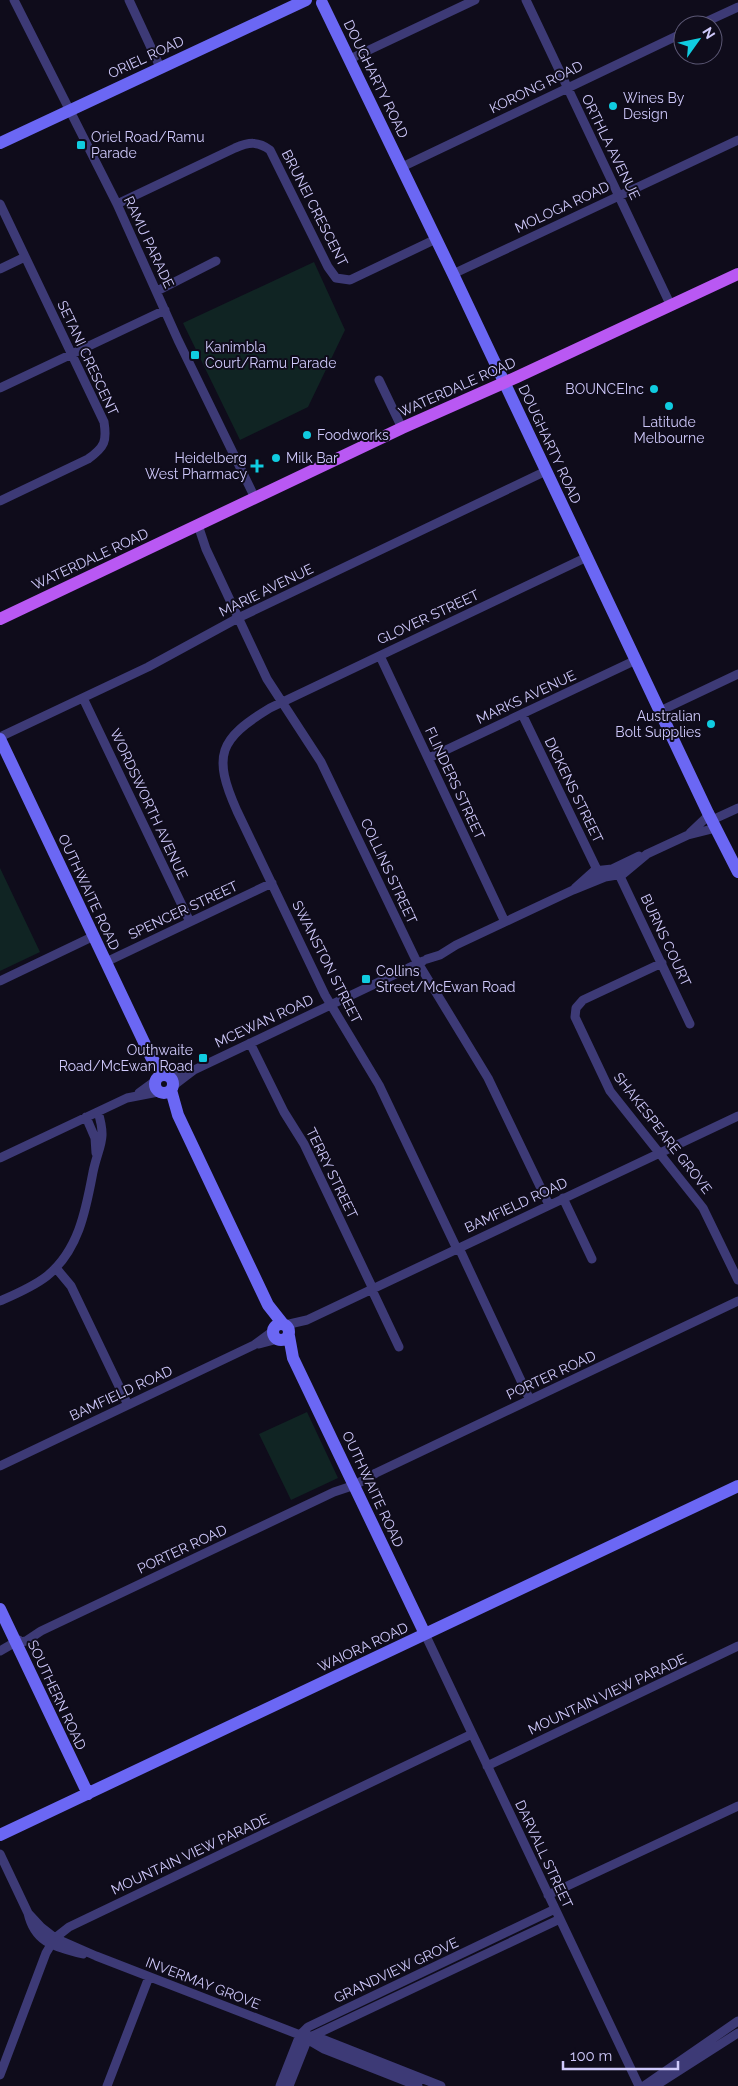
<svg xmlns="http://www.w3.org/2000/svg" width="738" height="2086" viewBox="0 0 738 2086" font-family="Raleway,sans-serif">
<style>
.green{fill:#102423}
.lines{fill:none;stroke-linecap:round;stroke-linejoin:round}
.street{stroke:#3d3a76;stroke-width:9}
.secondary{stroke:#6b67f4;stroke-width:12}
.primary{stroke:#b958f3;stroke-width:12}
.poi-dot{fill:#10cce0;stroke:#0f0c1b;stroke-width:2}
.labels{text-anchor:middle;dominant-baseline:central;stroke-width:4;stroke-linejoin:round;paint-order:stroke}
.street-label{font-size:14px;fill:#cfc9fb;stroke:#0f0c1b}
.poi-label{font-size:14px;fill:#cfc9fb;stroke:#0f0c1b;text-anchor:start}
</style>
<rect width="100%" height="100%" fill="#0f0c1b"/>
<path class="green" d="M 314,262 L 345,330 L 308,407 L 240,440 L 183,323 Z
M 0,868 L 40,952 L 0,971 Z
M 307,1412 L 338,1478 L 291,1500 L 259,1434 Z"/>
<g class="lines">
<path class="street" d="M 14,0 L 117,204 L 178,340 L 255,498
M 129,0 L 160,67
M 526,0 L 671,306
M 699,25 L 738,7
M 350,59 L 475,0
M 402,167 L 683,33
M 0,204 L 104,422 C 107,441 105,447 88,459 L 0,501
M 117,204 L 235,148 C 249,142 258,141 270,150 L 328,267 L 336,278 L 350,280 L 436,239
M 0,269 L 25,257
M 453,274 L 738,140
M 157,291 L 216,261
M 379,380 L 402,428
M 0,388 L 165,310
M 198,525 L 206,549 L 267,679 L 321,762 L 415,958 L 488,1078 L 549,1205
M 380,656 L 505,922
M 83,698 L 190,922
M 660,711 L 738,674
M 522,714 L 601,878
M 0,737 L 148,667 L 238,618 L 546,471
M 429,758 L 636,660
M 712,820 L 738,808
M 690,833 L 709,815
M 616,868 L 690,1024
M 575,888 L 594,871 L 612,869 L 639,856
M 427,959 L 440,955 L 456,945 L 573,890 L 605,877 L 623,874 L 647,854 L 688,835 L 716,828
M 106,962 L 272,883
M 662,963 L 583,1000 L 576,1008 L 575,1017 L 610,1091 L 703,1208 L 738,1280
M 0,981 L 94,936
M 250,1043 L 284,1112 L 304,1144 L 373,1289
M 168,1076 L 189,1071
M 173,1086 L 194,1070 L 423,961
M 139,1093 L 154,1082
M 86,1117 L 95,1138 L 96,1153
M 0,1158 L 127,1098 L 158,1092
M 563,1198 L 592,1259
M 459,1248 L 530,1400
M 457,1249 L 379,1085 L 325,995 L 237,811 C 212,755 219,739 270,708 L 587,557
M 56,1268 L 71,1286 L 128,1405
M 372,1290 L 399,1347
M 0,1301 C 16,1294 33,1287 47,1276 C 79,1250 86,1209 93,1172 C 99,1144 107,1141 98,1112
M 285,1325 L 307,1320 L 738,1116
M 259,1344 L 278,1339
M 0,1466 L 254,1345 L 273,1331
M 425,1634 L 639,2086
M 16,1643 L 26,1641 L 41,1631 L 334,1492 L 355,1485 L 376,1473 L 738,1301
M 0,1651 L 19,1640
M 487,1766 L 738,1646
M 0,1854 L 28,1913 C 35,1944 56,1947 83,1954
M 548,1895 L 738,1806
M 28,1913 L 41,1927 L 55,1938 L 96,1956 L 300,2035 L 324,2049 L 418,2086
M 310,2036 L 317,2037 L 441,2086
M 0,2075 L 46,1953 L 55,1938 L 69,1927 L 472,1734
M 107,2086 L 149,1977
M 280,2086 L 300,2035 L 308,2027 L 555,1909
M 289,2086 L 308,2038 L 560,1919
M 644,2086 L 738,2021
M 655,2086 L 738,2033"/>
<path class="secondary" d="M 322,3 L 453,274 L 708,813 L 738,872
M 0,143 L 306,0
M 0,739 L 151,1057 L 164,1075
M155 1084a9 9 0 1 1 18 0a9 9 0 1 1-18 0Z
M 171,1090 L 178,1115 L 268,1305 L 283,1324
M273 1332a8 8 0 1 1 16 0a8 8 0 1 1-16 0Z
M 289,1336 L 293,1358 L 425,1634
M 0,1609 L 88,1794
M 0,1835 L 738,1486"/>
<path class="primary" d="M 0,619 L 402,428 L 517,377 L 738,274"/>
</g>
<g class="poi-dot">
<circle cx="613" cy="106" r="5"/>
<rect x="76" y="140" width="10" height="10" rx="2.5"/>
<rect x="190" y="350" width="10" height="10" rx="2.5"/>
<circle cx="654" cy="389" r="5"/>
<circle cx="669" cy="406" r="5"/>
<circle cx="307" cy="435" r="5"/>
<circle cx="276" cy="458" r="5"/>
<path d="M254.5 458.5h5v5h5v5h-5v5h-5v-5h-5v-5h5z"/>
<circle cx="711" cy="724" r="5"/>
<rect x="361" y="974" width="10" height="10" rx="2.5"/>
<rect x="198" y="1053" width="10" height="10" rx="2.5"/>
</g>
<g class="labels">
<g class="street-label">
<text transform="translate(146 57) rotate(-25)">ORIEL ROAD</text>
<text transform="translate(376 79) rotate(64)">DOUGHARTY ROAD</text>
<text transform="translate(536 87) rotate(-26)">KORONG ROAD</text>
<text transform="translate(611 147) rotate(64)">ORTHLA AVENUE</text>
<text transform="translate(562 207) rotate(-25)">MOLOGA ROAD</text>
<text transform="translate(315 208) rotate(63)">BRUNEI CRESCENT</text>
<text transform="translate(149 242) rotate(65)">RAMU PARADE</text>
<text transform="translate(88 358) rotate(65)">SETANI CRESCENT</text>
<text transform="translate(457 387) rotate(-24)">WATERDALE ROAD</text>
<text transform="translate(550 444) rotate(65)">DOUGHARTY ROAD</text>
<text transform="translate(90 559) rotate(-25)">WATERDALE ROAD</text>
<text transform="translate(266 590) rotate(-26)">MARIE AVENUE</text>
<text transform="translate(428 617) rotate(-25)">GLOVER STREET</text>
<text transform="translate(526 697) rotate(-25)">MARKS AVENUE</text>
<text transform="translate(455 783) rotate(65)">FLINDERS STREET</text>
<text transform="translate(574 790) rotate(64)">DICKENS STREET</text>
<text transform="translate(149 804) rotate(65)">WORDSWORTH AVENUE</text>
<text transform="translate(389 871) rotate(65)">COLLINS STREET</text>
<text transform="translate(89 892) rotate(65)">OUTHWAITE ROAD</text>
<text transform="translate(183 910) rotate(-25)">SPENCER STREET</text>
<text transform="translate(666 940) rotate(65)">BURNS COURT</text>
<text transform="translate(327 962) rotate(63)">SWANSTON STREET</text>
<text transform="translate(264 1021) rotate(-25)">MCEWAN ROAD</text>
<text transform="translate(663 1133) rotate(52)">SHAKESPEARE GROVE</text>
<text transform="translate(332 1173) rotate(64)">TERRY STREET</text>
<text transform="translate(516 1205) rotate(-25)">BAMFIELD ROAD</text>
<text transform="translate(551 1375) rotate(-25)">PORTER ROAD</text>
<text transform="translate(121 1393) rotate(-25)">BAMFIELD ROAD</text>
<text transform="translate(373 1489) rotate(65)">OUTHWAITE ROAD</text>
<text transform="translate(182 1549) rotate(-25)">PORTER ROAD</text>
<text transform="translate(363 1647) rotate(-25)">WAIORA ROAD</text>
<text transform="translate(607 1694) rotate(-25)">MOUNTAIN VIEW PARADE</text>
<text transform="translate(57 1695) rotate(65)">SOUTHERN ROAD</text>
<text transform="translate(190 1854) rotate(-25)">MOUNTAIN VIEW PARADE</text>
<text transform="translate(544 1854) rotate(65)">DARVALL STREET</text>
<text transform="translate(396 1970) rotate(-25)">GRANDVIEW GROVE</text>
<text transform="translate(203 1983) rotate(21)">INVERMAY GROVE</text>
</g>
<g class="poi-label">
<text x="623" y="98">Wines By<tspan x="623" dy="16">Design</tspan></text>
<text x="91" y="137">Oriel Road/Ramu<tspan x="91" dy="16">Parade</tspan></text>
<text x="205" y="347">Kanimbla<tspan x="205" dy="16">Court/Ramu Parade</tspan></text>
<text x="644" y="389" text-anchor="end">BOUNCEInc</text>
<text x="669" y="422" text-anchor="middle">Latitude<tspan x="669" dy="16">Melbourne</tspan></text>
<text x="317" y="435">Foodworks</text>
<text x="247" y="458" text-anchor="end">Heidelberg<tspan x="247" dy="16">West Pharmacy</tspan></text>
<text x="286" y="458">Milk Bar</text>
<text x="701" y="716" text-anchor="end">Australian<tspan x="701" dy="16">Bolt Supplies</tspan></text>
<text x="376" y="971">Collins<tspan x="376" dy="16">Street/McEwan Road</tspan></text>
<text x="193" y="1050" text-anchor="end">Outhwaite<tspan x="193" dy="16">Road/McEwan Road</tspan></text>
</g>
</g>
<g transform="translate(698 40) rotate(57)"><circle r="24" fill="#0f0c1b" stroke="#5c5875"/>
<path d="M0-4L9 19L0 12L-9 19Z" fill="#10cce0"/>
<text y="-8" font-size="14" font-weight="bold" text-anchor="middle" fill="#cfc9fb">N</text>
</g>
<path d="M563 2061v8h115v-8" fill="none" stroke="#cfc9fb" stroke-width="2.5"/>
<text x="570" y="2061" font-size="15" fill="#cfc9fb" stroke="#0f0c1b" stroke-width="4" paint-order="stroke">100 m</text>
</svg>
